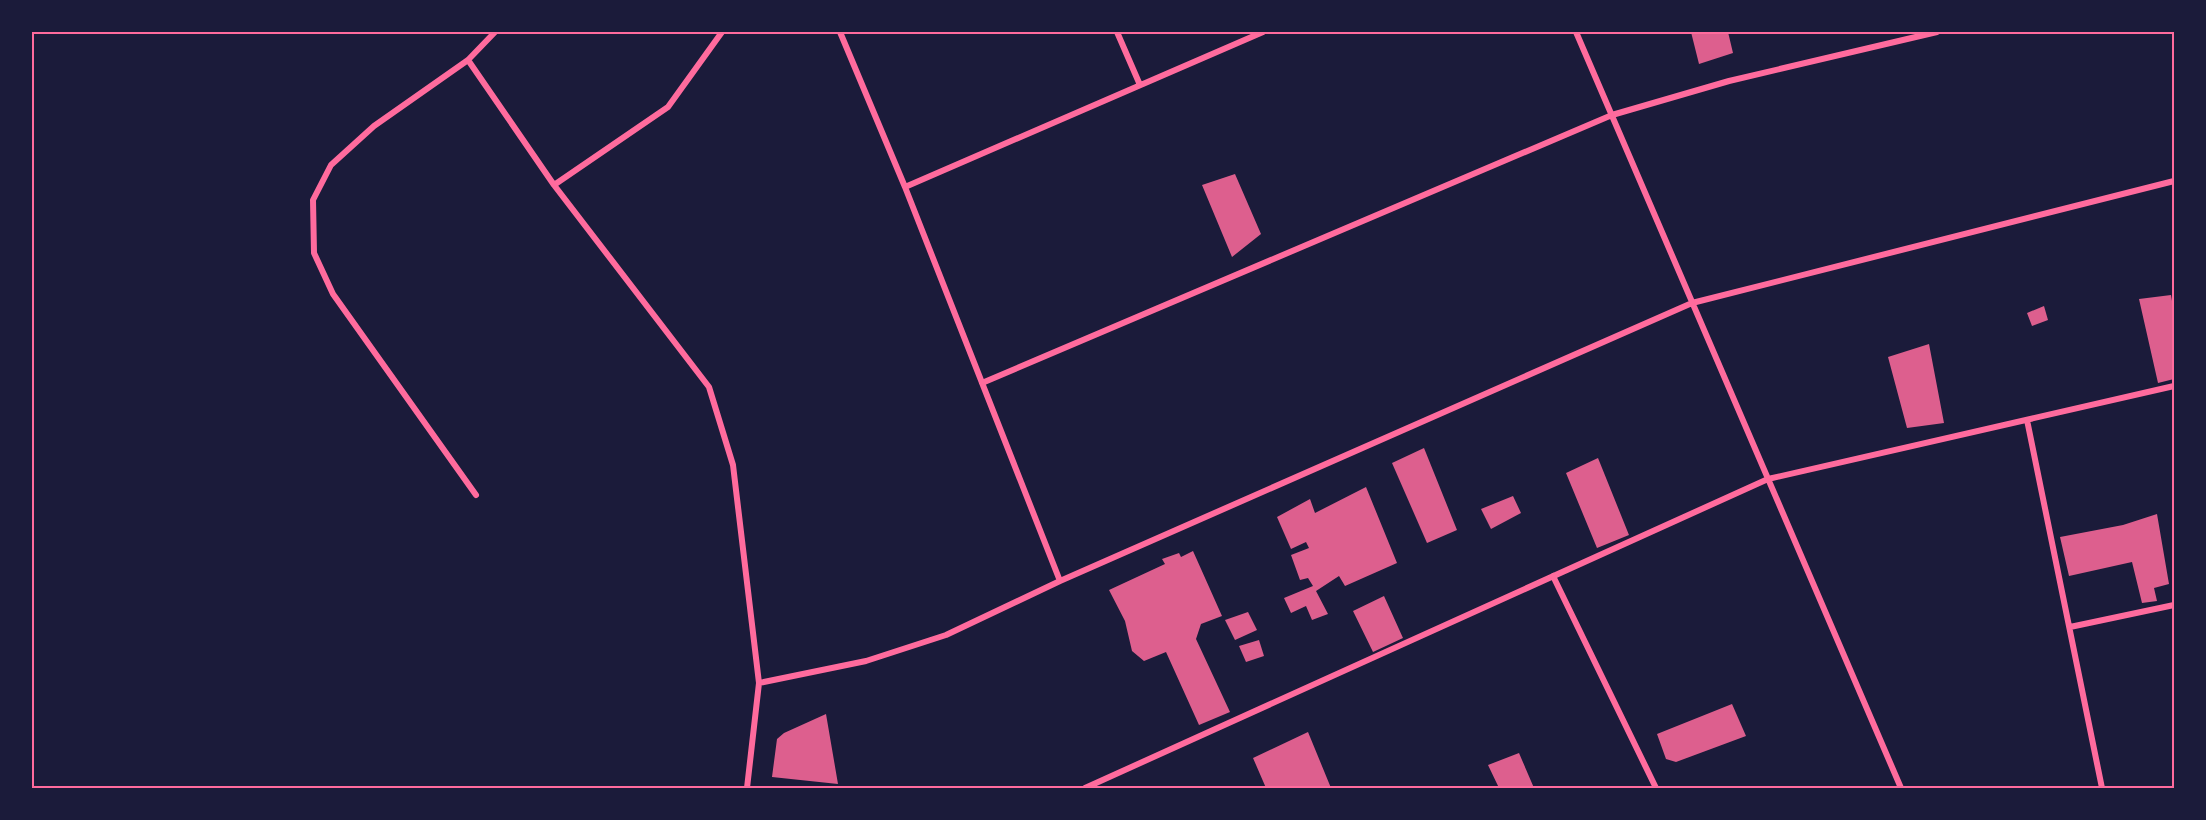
<svg xmlns="http://www.w3.org/2000/svg" width="2206" height="820" viewBox="0 0 2206 820" font-family="'PT Sans',sans-serif">
<style>
.building{fill:#dd5f8e}
.lines{fill:none;stroke-linecap:round;stroke-linejoin:round}
.minor{stroke:#ff6b9d;stroke-width:6}
.neatline{fill:none;stroke:#ff6b9d;stroke-width:2}
</style>
<rect width="100%" height="100%" fill="#1b1b3a"/>
<path class="building" d="M 1691,32 L 1728,32 L 1733,53 L 1699,64 Z
M 1235,174 L 1261,234 L 1232,257 L 1202,185 Z
M 2171,295 L 2172,301 L 2174,300 L 2174,379 L 2158,383 L 2139,299 Z
M 2044,306 L 2048,320 L 2032,326 L 2027,313 Z
M 1929,344 L 1944,423 L 1907,428 L 1888,357 Z
M 1424,448 L 1457,530 L 1427,543 L 1392,463 Z
M 1598,458 L 1629,535 L 1597,548 L 1566,473 Z
M 1366,487 L 1397,563 L 1345,586 L 1339,576 L 1316,591 L 1328,614 L 1312,620 L 1306,606 L 1291,613 L 1284,598 L 1313,586 L 1308,578 L 1300,580 L 1291,555 L 1309,548 L 1306,542 L 1291,549 L 1277,517 L 1310,499 L 1315,513 Z
M 1513,496 L 1521,513 L 1491,529 L 1481,509 Z
M 2157,514 L 2169,584 L 2154,588 L 2157,601 L 2142,603 L 2132,562 L 2069,576 L 2060,537 L 2123,525 Z
M 1193,551 L 1222,616 L 1201,624 L 1196,639 L 1230,712 L 1199,725 L 1166,652 L 1144,661 L 1132,651 L 1125,621 L 1109,590 L 1165,564 L 1162,559 L 1179,553 L 1181,557 Z
M 1384,596 L 1403,638 L 1373,652 L 1353,611 Z
M 1248,612 L 1257,630 L 1235,640 L 1225,620 Z
M 1259,640 L 1264,656 L 1246,662 L 1239,646 Z
M 1732,704 L 1746,736 L 1676,762 L 1666,759 L 1657,734 Z
M 826,714 L 838,784 L 772,777 L 777,739 L 784,733 Z
M 1308,732 L 1331,788 L 1266,788 L 1253,758 Z
M 1519,753 L 1534,788 L 1499,788 L 1488,765 Z"/>
<g class="lines">
<path class="minor" d="M 840,32 L 905,187 L 1060,581
M 1117,32 L 1140,85
M 1576,32 L 1901,788
M 468,60 L 554,185 L 709,387 L 733,465 L 759,683 L 747,788
M 554,185 L 668,107 L 722,32
M 905,187 L 1263,32
M 982,383 L 1612,115 L 1729,81 L 1937,32
M 2027,420 L 2102,788
M 476,495 L 333,294 L 314,253 L 313,200 L 331,165 L 374,126 L 468,60 L 495,32
M 1553,576 L 1656,788
M 2070,627 L 2174,605
M 759,683 L 866,661 L 946,635 L 1060,581 L 1692,303 L 2174,181
M 1085,788 L 1768,479 L 2174,386"/>
</g>
<rect width="2206" height="820" fill="none" stroke="#1b1b3a" stroke-width="66"/>
<rect x="33" y="33" width="2140" height="754" class="neatline"/>
</svg>
